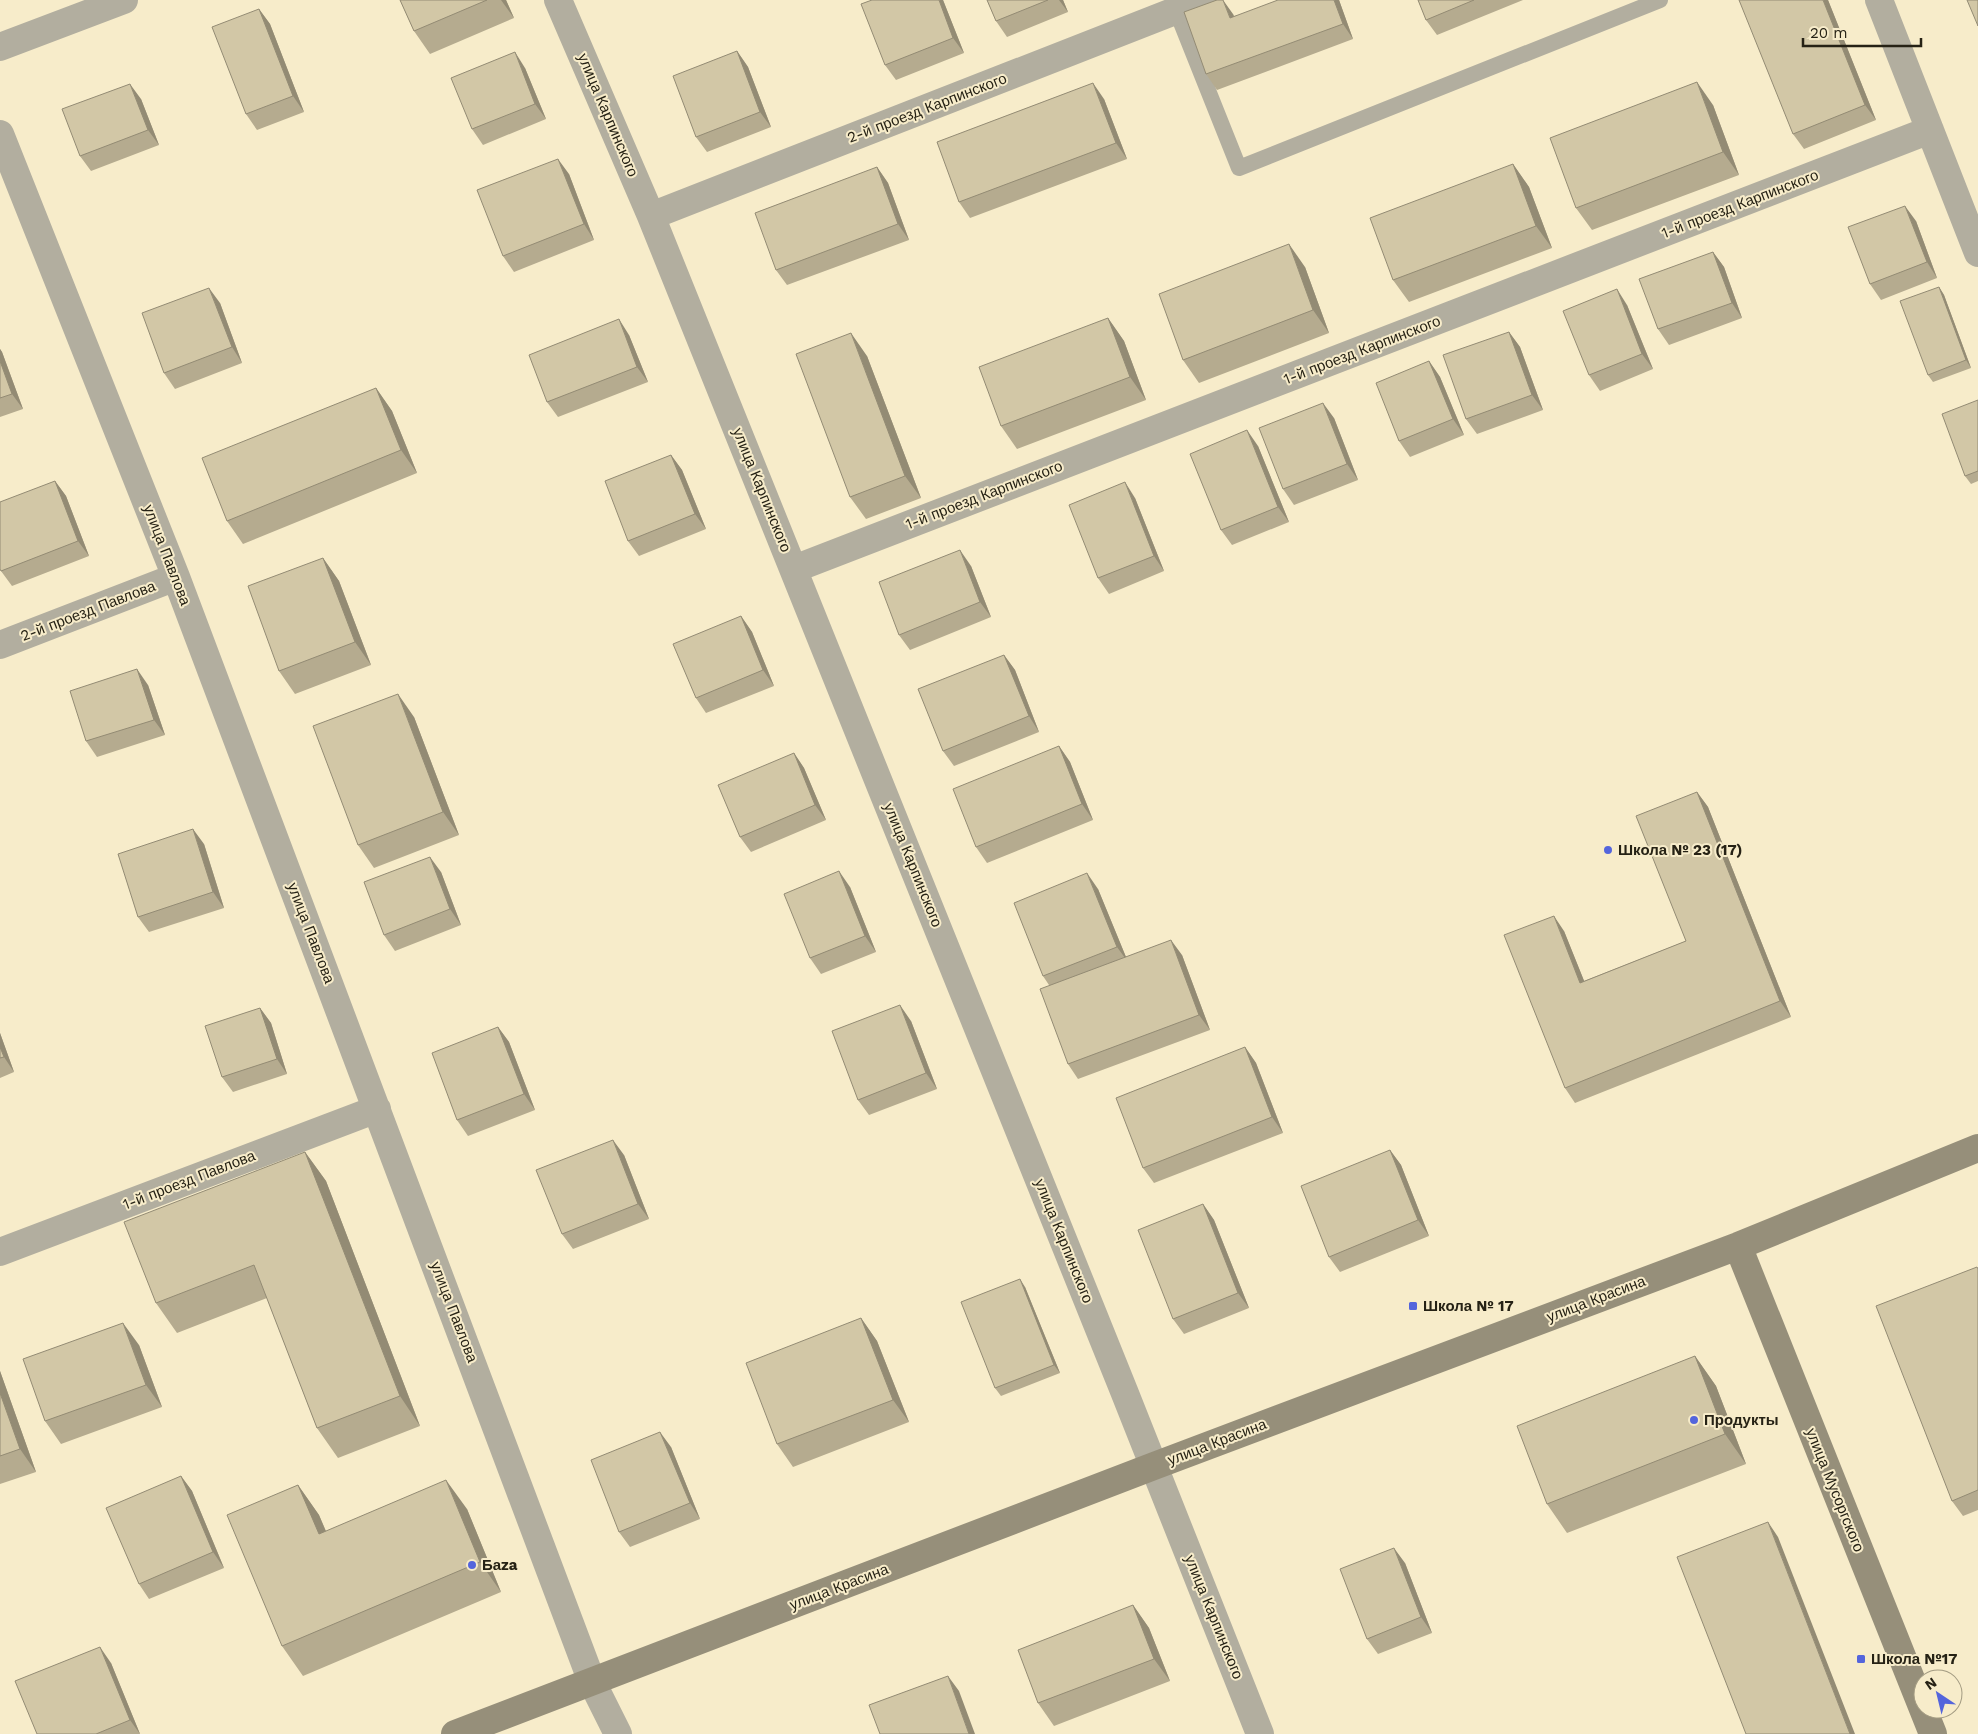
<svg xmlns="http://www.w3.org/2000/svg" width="1978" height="1734" viewBox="0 0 1978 1734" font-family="'Work Sans',sans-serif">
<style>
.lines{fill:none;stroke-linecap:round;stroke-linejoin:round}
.lane{stroke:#b2ae9f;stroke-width:16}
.street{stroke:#b2ae9f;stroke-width:28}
.secondary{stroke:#968f7a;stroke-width:28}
.wall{fill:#b5ab8f}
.shaded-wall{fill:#938b74}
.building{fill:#d2c7a6;stroke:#938b74}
.poi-dot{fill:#5465dc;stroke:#f7ecca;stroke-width:2}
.labels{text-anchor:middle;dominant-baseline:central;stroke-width:4;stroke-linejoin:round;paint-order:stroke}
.street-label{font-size:15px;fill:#262215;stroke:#f7ecca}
.poi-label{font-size:15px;font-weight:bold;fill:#262215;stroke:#f7ecca;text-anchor:start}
</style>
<rect width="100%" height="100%" fill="#f7ecca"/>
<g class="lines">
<path class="lane" d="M 1176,10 L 1239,168 L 1660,0"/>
<path class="street" d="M 558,0 L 651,216 L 1124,1391 L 1260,1734
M 1879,0 L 1978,253
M 0,47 L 124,0
M 0,134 L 176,577 L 592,1682 L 618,1734
M 651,216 L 1203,0
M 794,569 L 1930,130
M 0,645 L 176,577
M 0,1252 L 377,1109"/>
<path class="secondary" d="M 1738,1246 L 1933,1734
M 455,1734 L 1154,1466 L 1738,1246 L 1978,1148"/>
</g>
<path class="wall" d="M 400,0 L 506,0 L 514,18 L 430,54 L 414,31 Z
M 943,0 L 964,53 L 896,80 L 885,65 Z
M 987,0 L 1063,0 L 1068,12 L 1007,37 L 996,21 Z
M 1339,0 L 1353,39 L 1217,90 L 1206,74 L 1233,14 L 1234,16 Z
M 1418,0 L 1523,0 L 1437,35 L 1426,20 Z
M 1828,0 L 1876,120 L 1804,149 L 1793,134 Z
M 259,9 L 270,24 L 304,112 L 257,130 L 246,114 Z
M 737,51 L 748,67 L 771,127 L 707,152 L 696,137 Z
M 525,68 L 546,119 L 483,145 L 472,129 Z
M 141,99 L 159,145 L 91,171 L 80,156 Z
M 1104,99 L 1127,159 L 970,218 L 959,202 Z
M 1713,105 L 1739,175 L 1592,230 L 1576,208 Z
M 1513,164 L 1529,187 L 1552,248 L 1409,302 L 1393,280 Z
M 877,167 L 888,183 L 909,240 L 787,285 L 776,270 Z
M 569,174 L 594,240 L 514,272 L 503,256 Z
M 1916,221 L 1937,278 L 1881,300 L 1870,284 Z
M 1713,252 L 1724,267 L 1742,318 L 1669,345 L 1658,329 Z
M 1305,267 L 1329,333 L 1199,383 L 1183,360 Z
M 1939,287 L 1944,295 L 1971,368 L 1933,382 L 1928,375 Z
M 220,303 L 242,363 L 175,389 L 164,373 Z
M 1627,305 L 1653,369 L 1600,391 L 1589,375 Z
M 1108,318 L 1124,341 L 1146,400 L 1017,449 L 1001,426 Z
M 1509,332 L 1520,347 L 1543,410 L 1477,434 L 1466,419 Z
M 629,335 L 648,382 L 558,417 L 547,402 Z
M 0,349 L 2,352 L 23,409 L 0,417 Z
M 867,356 L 921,498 L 866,519 L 850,497 Z
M 1429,361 L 1440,377 L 1464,435 L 1410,457 L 1399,441 Z
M 376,388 L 392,411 L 417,473 L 243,544 L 227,521 Z
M 1978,400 L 1978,481 L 1971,484 L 1965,476 Z
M 1334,418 L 1358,480 L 1294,505 L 1283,489 Z
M 1258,446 L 1289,522 L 1232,545 L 1221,530 Z
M 671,455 L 682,470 L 706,529 L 639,556 L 628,541 Z
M 55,481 L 66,496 L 89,556 L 12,586 L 1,571 Z
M 1135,498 L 1164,571 L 1109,594 L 1098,578 Z
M 323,558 L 339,581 L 371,665 L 295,694 L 279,671 Z
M 971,566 L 991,617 L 910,650 L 899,635 Z
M 741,616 L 752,632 L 774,686 L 706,713 L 696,698 Z
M 1004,655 L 1015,670 L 1039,732 L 954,766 L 943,751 Z
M 148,685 L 165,735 L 97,757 L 86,741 Z
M 414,717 L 459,835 L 374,868 L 358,845 Z
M 1059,746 L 1070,762 L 1093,820 L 987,863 L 976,847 Z
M 794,753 L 804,768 L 826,820 L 751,852 L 740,837 Z
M 1697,792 L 1708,807 L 1791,1017 L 1575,1103 L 1565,1088 L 1564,931 L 1584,981 L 1686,941 Z
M 204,844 L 224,908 L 149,932 L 138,917 Z
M 441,872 L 461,925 L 395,951 L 384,935 Z
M 850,887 L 876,952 L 821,974 L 810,958 Z
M 1098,889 L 1126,957 L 1182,955 L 1210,1030 L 1078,1079 L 1068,1064 L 1049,985 L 1043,976 Z
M 260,1008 L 271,1023 L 287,1074 L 233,1092 L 222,1077 Z
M 911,1021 L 937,1089 L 869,1115 L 858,1100 Z
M 498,1027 L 509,1042 L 535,1110 L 468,1136 L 457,1120 Z
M 0,1033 L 14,1072 L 0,1078 Z
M 1245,1047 L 1256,1063 L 1283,1133 L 1154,1183 L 1143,1168 Z
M 1390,1150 L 1401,1165 L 1429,1236 L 1340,1272 L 1329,1257 Z
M 305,1152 L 326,1181 L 420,1426 L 338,1458 L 317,1428 L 267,1298 L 177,1333 L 156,1303 Z
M 624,1155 L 649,1219 L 573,1249 L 562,1234 Z
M 1203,1204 L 1214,1220 L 1249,1308 L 1184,1334 L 1173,1319 Z
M 1978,1268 L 1978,1510 L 1963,1516 L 1952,1501 Z
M 1025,1287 L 1060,1373 L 1001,1396 L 995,1388 Z
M 861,1318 L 877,1341 L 909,1422 L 793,1467 L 777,1444 Z
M 139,1345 L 162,1407 L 61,1444 L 45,1421 Z
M 1695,1356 L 1716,1386 L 1746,1464 L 1567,1533 L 1547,1504 Z
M 0,1371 L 36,1472 L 0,1484 Z
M 671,1447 L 700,1519 L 630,1547 L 619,1532 Z
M 181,1476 L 192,1491 L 224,1568 L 149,1599 L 139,1584 Z
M 298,1485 L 319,1515 L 326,1531 L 467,1509 L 501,1592 L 303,1676 L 282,1646 Z
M 1405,1563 L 1432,1633 L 1378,1654 L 1367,1639 Z
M 1133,1605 L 1149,1628 L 1170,1681 L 1054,1726 L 1038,1703 Z
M 111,1663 L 140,1734 L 37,1734 Z"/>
<path class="shaded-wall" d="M 501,0 L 506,0 L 514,18 Z
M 939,0 L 943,0 L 964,53 L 953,38 Z
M 1059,0 L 1063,0 L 1068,12 Z
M 1223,0 L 1233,14 L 1240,33 L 1230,18 Z
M 1334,0 L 1339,0 L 1353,39 L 1343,24 Z
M 1823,0 L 1828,0 L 1876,120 L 1865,105 Z
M 259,9 L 270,24 L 304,112 L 293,96 Z
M 737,51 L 748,67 L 771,127 L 760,112 Z
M 515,52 L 525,68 L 546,119 L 535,104 Z
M 1697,82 L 1713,105 L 1739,175 L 1723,152 Z
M 1093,83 L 1104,99 L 1127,159 L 1116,143 Z
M 130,84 L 141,99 L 159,145 L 148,130 Z
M 558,159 L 569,174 L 594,240 L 584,224 Z
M 1513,164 L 1529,187 L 1552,248 L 1536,226 Z
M 877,167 L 888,183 L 909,240 L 898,224 Z
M 1905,206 L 1916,221 L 1937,278 L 1927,262 Z
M 1289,244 L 1305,267 L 1329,333 L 1313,310 Z
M 1713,252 L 1724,267 L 1742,318 L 1732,303 Z
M 1939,287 L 1944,295 L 1971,368 L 1966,360 Z
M 209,288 L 220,303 L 242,363 L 232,347 Z
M 1617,289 L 1627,305 L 1653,369 L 1642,354 Z
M 1108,318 L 1124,341 L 1146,400 L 1130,377 Z
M 619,319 L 629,335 L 648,382 L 637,367 Z
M 1509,332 L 1520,347 L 1543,410 L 1532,395 Z
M 851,333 L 867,356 L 921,498 L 905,476 Z
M 0,349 L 2,352 L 23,409 L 12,394 L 0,361 Z
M 1429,361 L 1440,377 L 1464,435 L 1453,419 Z
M 376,388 L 392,411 L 417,473 L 401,450 Z
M 1323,403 L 1334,418 L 1358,480 L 1347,464 Z
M 1247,430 L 1258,446 L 1289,522 L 1278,507 Z
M 671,455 L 682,470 L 706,529 L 695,514 Z
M 55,481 L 66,496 L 89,556 L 78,541 Z
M 1125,482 L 1135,498 L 1164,571 L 1154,556 Z
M 960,550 L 971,566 L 991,617 L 980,602 Z
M 323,558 L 339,581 L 371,665 L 355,642 Z
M 741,616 L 752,632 L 774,686 L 763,670 Z
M 1004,655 L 1015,670 L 1039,732 L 1029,716 Z
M 137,669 L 148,685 L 165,735 L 154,720 Z
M 398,694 L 414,717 L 459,835 L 443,812 Z
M 1059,746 L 1070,762 L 1093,820 L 1082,804 Z
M 794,753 L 804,768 L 826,820 L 815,805 Z
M 1697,792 L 1708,807 L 1791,1017 L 1780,1001 Z
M 193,829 L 204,844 L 224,908 L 213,892 Z
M 430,857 L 441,872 L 461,925 L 450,909 Z
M 839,871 L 850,887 L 876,952 L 865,936 Z
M 1087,873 L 1098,889 L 1128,962 L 1117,947 Z
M 1554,916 L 1564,931 L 1591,998 L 1580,983 Z
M 1171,940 L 1182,955 L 1210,1030 L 1199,1015 Z
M 900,1005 L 911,1021 L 937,1089 L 926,1073 Z
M 260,1008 L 271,1023 L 287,1074 L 277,1059 Z
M 498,1027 L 509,1042 L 535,1110 L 524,1094 Z
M 0,1033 L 14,1072 L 4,1057 L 0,1047 Z
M 1245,1047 L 1256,1063 L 1283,1133 L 1272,1117 Z
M 613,1140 L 624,1155 L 649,1219 L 638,1204 Z
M 1390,1150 L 1401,1165 L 1429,1236 L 1418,1220 Z
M 305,1152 L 326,1181 L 420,1426 L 400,1396 Z
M 1203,1204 L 1214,1220 L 1249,1308 L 1238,1293 Z
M 1020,1279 L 1025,1287 L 1060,1373 L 1054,1365 Z
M 861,1318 L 877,1341 L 909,1422 L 893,1400 Z
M 123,1323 L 139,1345 L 162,1407 L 146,1385 Z
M 1695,1356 L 1716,1386 L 1746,1464 L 1725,1434 Z
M 0,1371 L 36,1472 L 20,1449 L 0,1393 Z
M 660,1432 L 671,1447 L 700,1519 L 690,1503 Z
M 181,1476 L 192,1491 L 224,1568 L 213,1552 Z
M 446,1480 L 467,1509 L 501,1592 L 480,1562 Z
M 298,1485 L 319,1515 L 339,1563 L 319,1534 Z
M 1768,1522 L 1778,1537 L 1855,1734 L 1850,1734 Z
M 1394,1548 L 1405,1563 L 1432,1633 L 1421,1617 Z
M 1133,1605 L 1149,1628 L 1170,1681 L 1154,1659 Z
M 100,1647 L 111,1663 L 140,1734 L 130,1720 Z
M 948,1676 L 959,1691 L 975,1734 L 969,1734 Z"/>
<path class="building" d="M 400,0 L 487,0 L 414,31 Z
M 872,0 L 939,0 L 953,38 L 885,65 L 861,4 Z
M 987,0 L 1048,0 L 996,21 Z
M 1217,0 L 1223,0 L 1230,18 L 1278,0 L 1334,0 L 1343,24 L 1206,74 L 1184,12 Z
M 1418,0 L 1474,0 L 1426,20 Z
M 1739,0 L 1823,0 L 1865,105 L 1793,134 Z
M 1967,0 L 1978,0 L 1978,26 Z
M 259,9 L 293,96 L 246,114 L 212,27 Z
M 737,51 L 760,112 L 696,137 L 673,76 Z
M 515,52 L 535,104 L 472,129 L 451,78 Z
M 1697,82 L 1723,152 L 1576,208 L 1550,138 Z
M 1093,83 L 1116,143 L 959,202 L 937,142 Z
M 130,84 L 148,130 L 80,156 L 62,109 Z
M 558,159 L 584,224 L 503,256 L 477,190 Z
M 1513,164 L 1536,226 L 1393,280 L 1370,218 Z
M 877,167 L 898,224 L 776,270 L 755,213 Z
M 1905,206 L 1927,262 L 1870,284 L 1848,227 Z
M 1289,244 L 1313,310 L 1183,360 L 1159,294 Z
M 1713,252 L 1732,303 L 1658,329 L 1639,279 Z
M 1939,287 L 1966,360 L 1928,375 L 1900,301 Z
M 209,288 L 232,347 L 164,373 L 142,313 Z
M 1617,289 L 1642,354 L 1589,375 L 1563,311 Z
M 1108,318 L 1130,377 L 1001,426 L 979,367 Z
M 619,319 L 637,367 L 547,402 L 529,355 Z
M 1509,332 L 1532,395 L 1466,419 L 1443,355 Z
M 851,333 L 905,476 L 850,497 L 796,354 Z
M 0,361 L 12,394 L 0,398 Z
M 1429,361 L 1453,419 L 1399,441 L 1376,383 Z
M 376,388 L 401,450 L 227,521 L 202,458 Z
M 1978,400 L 1978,471 L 1965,476 L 1942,414 Z
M 1323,403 L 1347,464 L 1283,489 L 1259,428 Z
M 1247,430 L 1278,507 L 1221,530 L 1190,454 Z
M 671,455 L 695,514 L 628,541 L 605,481 Z
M 55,481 L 78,541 L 1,571 L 0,569 L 0,502 Z
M 1125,482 L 1154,556 L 1098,578 L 1069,505 Z
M 960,550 L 980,602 L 899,635 L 879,582 Z
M 323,558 L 355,642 L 279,671 L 248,586 Z
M 741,616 L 763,670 L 696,698 L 673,644 Z
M 1004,655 L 1029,716 L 943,751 L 918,689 Z
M 137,669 L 154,720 L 86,741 L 70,691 Z
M 398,694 L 443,812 L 358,845 L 313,726 Z
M 1059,746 L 1082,804 L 976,847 L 953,789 Z
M 794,753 L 815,805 L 740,837 L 718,785 Z
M 1697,792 L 1780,1001 L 1565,1088 L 1504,935 L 1554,916 L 1580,983 L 1686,941 L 1636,816 Z
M 193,829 L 213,892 L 138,917 L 118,854 Z
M 430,857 L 450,909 L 384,935 L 364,882 Z
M 839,871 L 865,936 L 810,958 L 784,894 Z
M 1087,873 L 1117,947 L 1043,976 L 1014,903 Z
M 1171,940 L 1199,1015 L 1068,1064 L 1040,989 Z
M 900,1005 L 926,1073 L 858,1100 L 832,1031 Z
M 260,1008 L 277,1059 L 222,1077 L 205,1026 Z
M 498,1027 L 524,1094 L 457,1120 L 432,1053 Z
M 0,1047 L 4,1057 L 0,1058 Z
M 1245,1047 L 1272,1117 L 1143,1168 L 1116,1098 Z
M 613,1140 L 638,1204 L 562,1234 L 536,1170 Z
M 1390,1150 L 1418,1220 L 1329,1257 L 1301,1186 Z
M 305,1152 L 400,1396 L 317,1428 L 254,1265 L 156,1303 L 124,1222 Z
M 1203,1204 L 1238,1293 L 1173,1319 L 1138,1230 Z
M 1977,1267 L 1978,1269 L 1978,1490 L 1952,1501 L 1876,1306 Z
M 1020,1279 L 1054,1365 L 995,1388 L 961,1302 Z
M 861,1318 L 893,1400 L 777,1444 L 746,1363 Z
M 123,1323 L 146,1385 L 45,1421 L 23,1359 Z
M 1695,1356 L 1725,1434 L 1547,1504 L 1517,1426 Z
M 0,1393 L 20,1449 L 0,1456 Z
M 660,1432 L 690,1503 L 619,1532 L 591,1460 Z
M 181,1476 L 213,1552 L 139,1584 L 106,1508 Z
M 446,1480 L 480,1562 L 282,1646 L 227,1515 L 298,1485 L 319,1534 Z
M 1768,1522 L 1850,1734 L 1746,1734 L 1677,1557 Z
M 1394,1548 L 1421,1617 L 1367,1639 L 1340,1569 Z
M 1133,1605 L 1154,1659 L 1038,1703 L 1018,1650 Z
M 100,1647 L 130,1720 L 96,1734 L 37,1734 L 15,1681 Z
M 948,1676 L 969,1734 L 880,1734 L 869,1705 Z"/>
<g class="poi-dot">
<circle cx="1608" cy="850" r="5"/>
<rect x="1408" y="1301" width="10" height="10" rx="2.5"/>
<circle cx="1694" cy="1420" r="5"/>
<circle cx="472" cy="1565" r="5"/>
<rect x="1856" y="1654" width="10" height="10" rx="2.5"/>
</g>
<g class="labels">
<g class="street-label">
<text transform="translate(927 108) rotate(-21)">2-й проезд Карпинского</text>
<text transform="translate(608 115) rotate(67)">улица Карпинского</text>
<text transform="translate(1740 204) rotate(-21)">1-й проезд Карпинского</text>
<text transform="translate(1362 350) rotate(-21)">1-й проезд Карпинского</text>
<text transform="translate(762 490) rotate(68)">улица Карпинского</text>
<text transform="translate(984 495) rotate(-21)">1-й проезд Карпинского</text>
<text transform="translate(167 555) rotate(69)">улица Павлова</text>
<text transform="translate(88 611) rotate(-21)">2-й проезд Павлова</text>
<text transform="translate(913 865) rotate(68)">улица Карпинского</text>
<text transform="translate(311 933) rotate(69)">улица Павлова</text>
<text transform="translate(189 1180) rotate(-21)">1-й проезд Павлова</text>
<text transform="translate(1064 1241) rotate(68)">улица Карпинского</text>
<text transform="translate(1596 1299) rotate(-21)">улица Красина</text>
<text transform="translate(454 1312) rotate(69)">улица Павлова</text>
<text transform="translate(1217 1442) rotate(-21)">улица Красина</text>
<text transform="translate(1835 1490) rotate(68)">улица Мусоргского</text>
<text transform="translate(839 1587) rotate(-21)">улица Красина</text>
<text transform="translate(1214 1617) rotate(68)">улица Карпинского</text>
</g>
<g class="poi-label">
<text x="1618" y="850">Школа № 23 (17)</text>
<text x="1423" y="1306">Школа № 17</text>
<text x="1704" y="1420">Продукты</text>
<text x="482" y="1565">Баza</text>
<text x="1871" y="1659">Школа №17</text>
</g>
</g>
<g transform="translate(1938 1694) rotate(325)"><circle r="24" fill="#f7ecca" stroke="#a39b82"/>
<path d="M0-4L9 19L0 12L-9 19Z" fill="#5465dc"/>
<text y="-8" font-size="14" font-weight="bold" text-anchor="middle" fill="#262215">N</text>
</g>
<path d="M1803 38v8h118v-8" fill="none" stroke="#262215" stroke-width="2.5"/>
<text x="1810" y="38" font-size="15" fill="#262215" stroke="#f7ecca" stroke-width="4" paint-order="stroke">20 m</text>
</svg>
